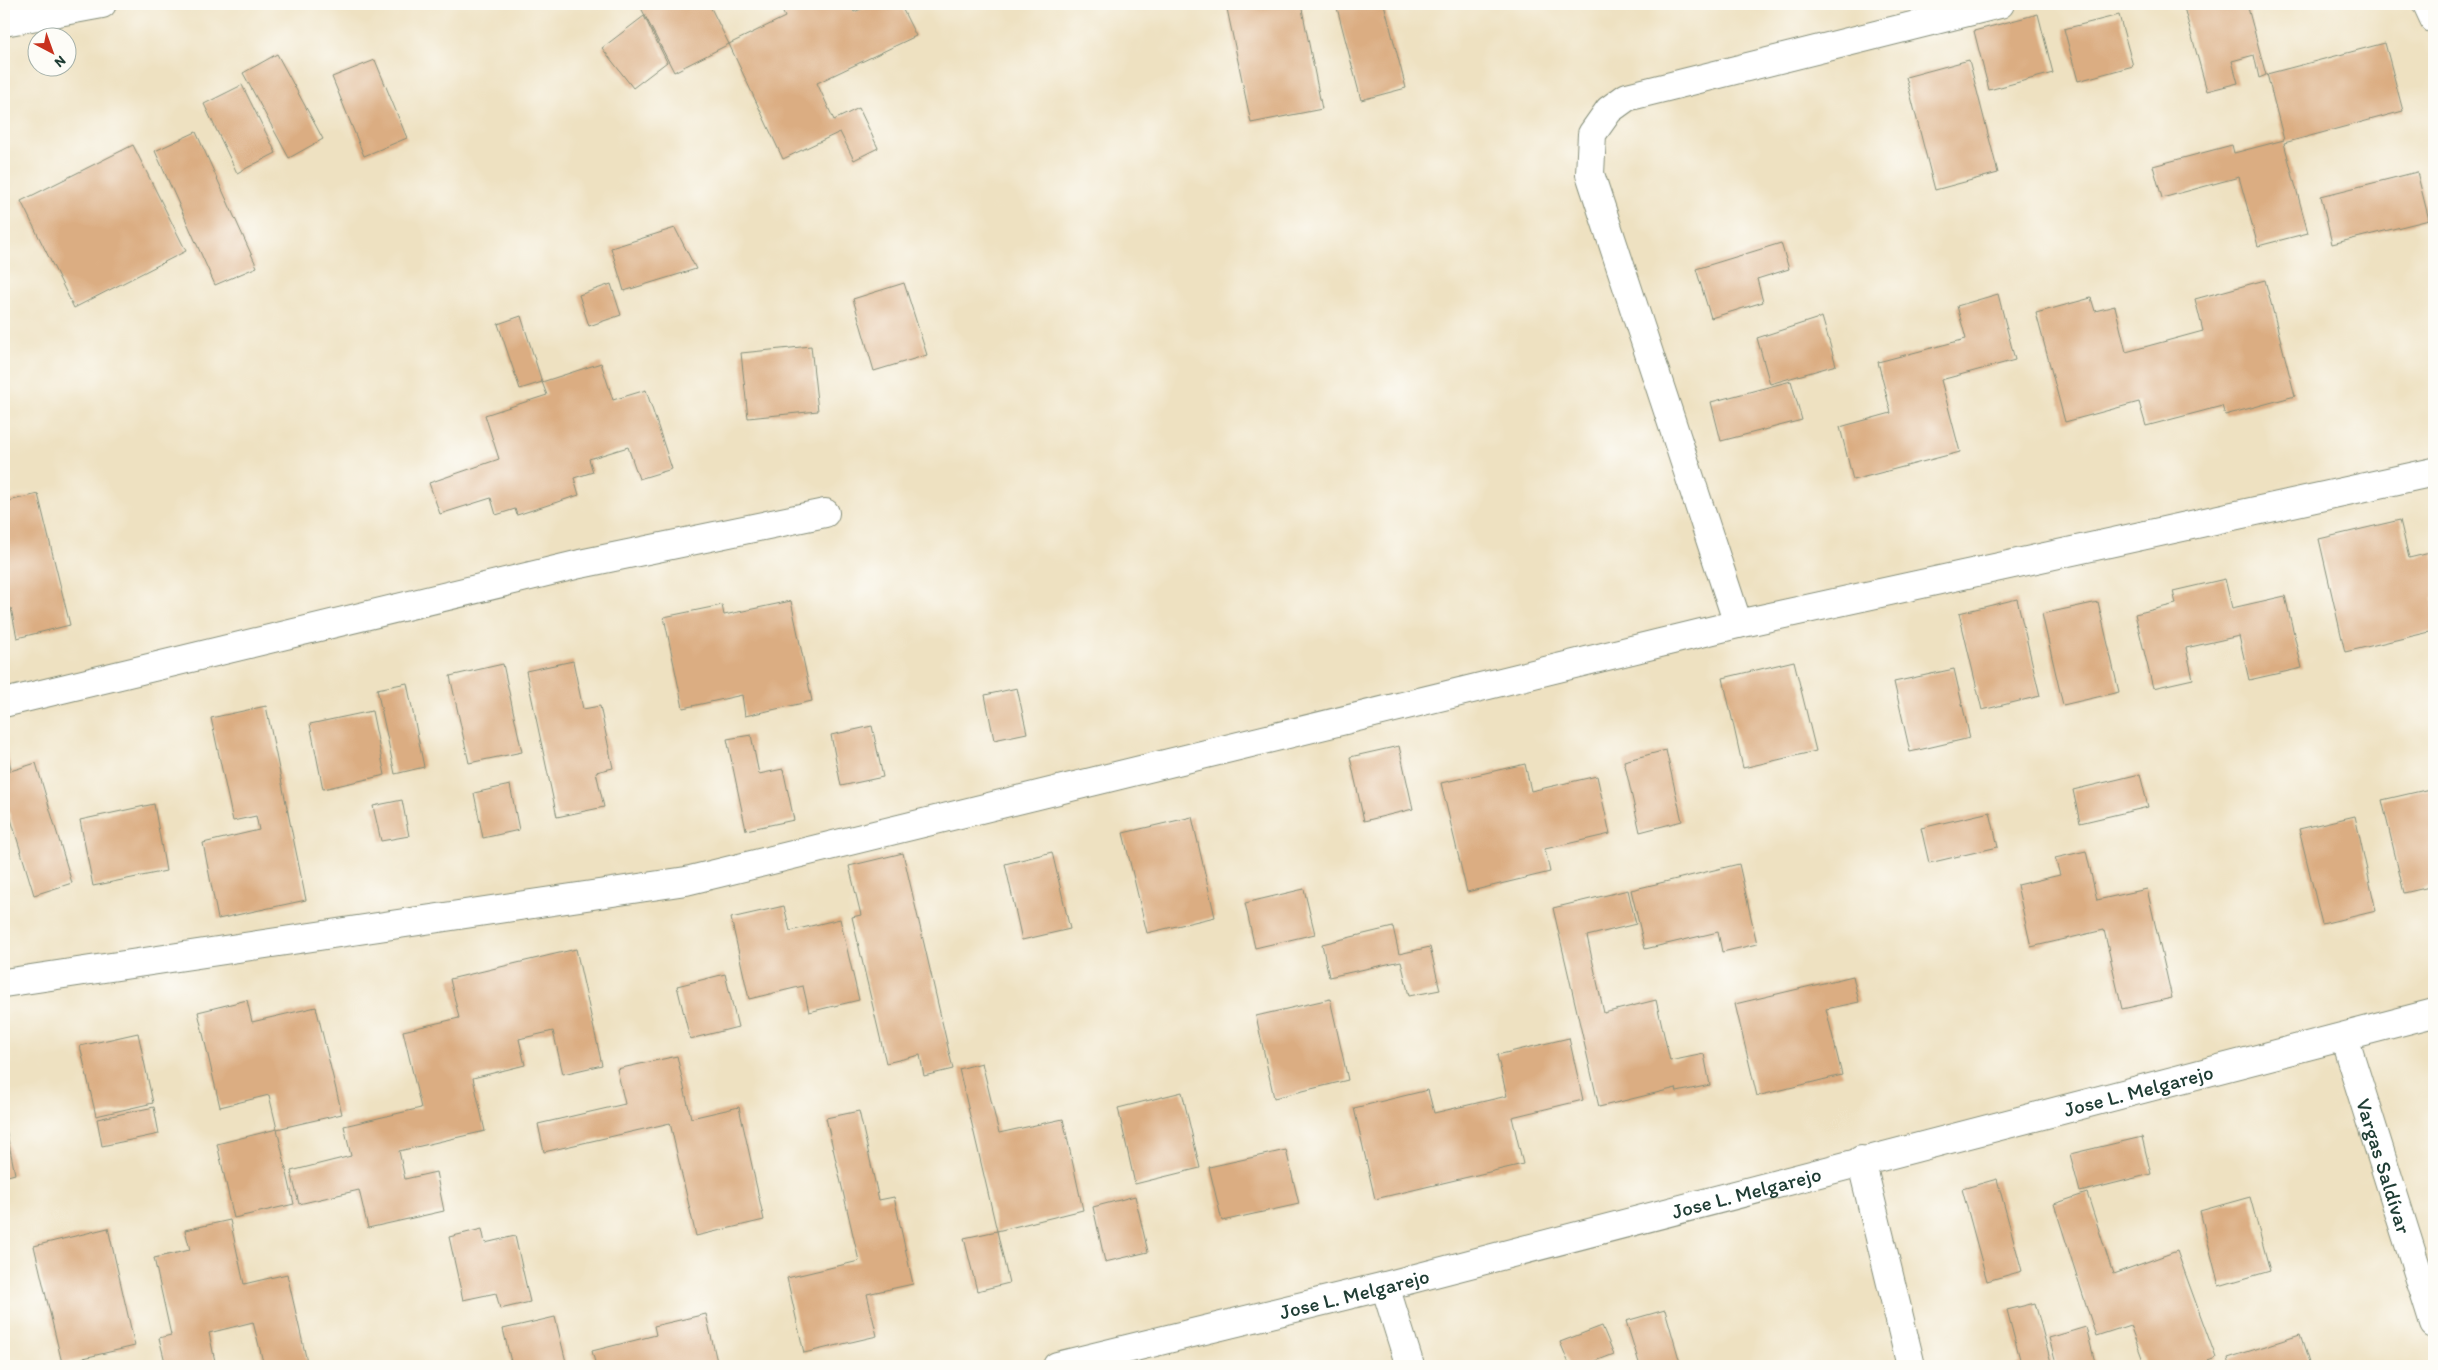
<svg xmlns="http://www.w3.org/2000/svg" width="2438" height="1370" viewBox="0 0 2438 1370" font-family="Itim,sans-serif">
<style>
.building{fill:#dbad82}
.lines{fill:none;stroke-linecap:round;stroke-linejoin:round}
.minor-casing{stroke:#868f7a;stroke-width:30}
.tertiary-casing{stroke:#868f7a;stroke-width:30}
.minor{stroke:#fff;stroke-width:28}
.tertiary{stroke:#fff;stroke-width:28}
.labels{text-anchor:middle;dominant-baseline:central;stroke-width:4.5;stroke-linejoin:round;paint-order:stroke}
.street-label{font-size:21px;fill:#1f3d34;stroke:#fdfcf7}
</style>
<rect width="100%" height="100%" fill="#fdfcf7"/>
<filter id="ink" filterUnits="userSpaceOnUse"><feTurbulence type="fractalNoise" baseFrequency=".02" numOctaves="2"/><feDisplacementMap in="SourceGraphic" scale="10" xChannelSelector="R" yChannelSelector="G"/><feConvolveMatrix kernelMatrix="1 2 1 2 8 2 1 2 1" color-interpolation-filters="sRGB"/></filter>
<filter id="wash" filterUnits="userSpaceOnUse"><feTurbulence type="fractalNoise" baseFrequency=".0096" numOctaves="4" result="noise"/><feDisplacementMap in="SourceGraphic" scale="20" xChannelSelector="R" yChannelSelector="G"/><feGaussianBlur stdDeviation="1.12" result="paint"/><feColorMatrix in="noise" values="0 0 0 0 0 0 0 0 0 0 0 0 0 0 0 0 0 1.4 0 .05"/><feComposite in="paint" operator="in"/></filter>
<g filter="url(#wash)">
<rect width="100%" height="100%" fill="#eee1c1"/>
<g id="blocks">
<path class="building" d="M 639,4 L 709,4 L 729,44 L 674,72 Z
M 779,4 L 850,4 L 854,12 L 873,4 L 900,4 L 916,36 L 817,83 L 834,120 L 859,108 L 878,148 L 854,160 L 840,132 L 783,159 L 729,44 L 785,17 Z
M 1226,4 L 1301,4 L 1322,109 L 1251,123 Z
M 1336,4 L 1384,4 L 1406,88 L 1361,100 Z
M 2183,4 L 2247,4 L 2266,75 L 2259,78 L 2254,55 L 2232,61 L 2238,83 L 2207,91 Z
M 2038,14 L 2053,73 L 1989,90 L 1974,31 Z
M 2119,15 L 2133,66 L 2078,81 L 2064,29 Z
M 644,16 L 667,62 L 633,88 L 602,48 Z
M 2385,43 L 2403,111 L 2284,143 L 2308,233 L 2258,246 L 2239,177 L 2162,198 L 2153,166 L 2232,145 L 2234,153 L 2284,140 L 2267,74 Z
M 277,54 L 323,139 L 289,158 L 243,73 Z
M 375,60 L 407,138 L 364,156 L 332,77 Z
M 1969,60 L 1998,173 L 1935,190 L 1906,77 Z
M 242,85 L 276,153 L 237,173 L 204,104 Z
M 196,132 L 257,267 L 215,285 L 155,151 Z
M 133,145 L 186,251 L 74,308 L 21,201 Z
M 2417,172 L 2429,220 L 2332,244 L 2321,196 Z
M 675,228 L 696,269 L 624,291 L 611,248 Z
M 1781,243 L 1789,269 L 1757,279 L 1763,302 L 1711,318 L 1696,269 Z
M 2265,280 L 2295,396 L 2225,415 L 2222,406 L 2146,426 L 2139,402 L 2065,422 L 2036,313 L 2091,298 L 2095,311 L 2115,306 L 2126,352 L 2203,331 L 2195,299 Z
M 904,283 L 927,355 L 874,371 L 853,299 Z
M 611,284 L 621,315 L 589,326 L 579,295 Z
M 1998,294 L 2015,360 L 1941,380 L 1960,452 L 1853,480 L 1840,427 L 1891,413 L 1878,362 L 1966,339 L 1957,306 Z
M 521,316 L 542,382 L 520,389 L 498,324 Z
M 1822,317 L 1836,365 L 1770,384 L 1757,338 Z
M 811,346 L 818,411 L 748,418 L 741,353 Z
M 601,363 L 613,400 L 646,390 L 672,469 L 639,479 L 628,447 L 589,459 L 593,472 L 574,478 L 579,495 L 517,515 L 515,509 L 496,515 L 491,498 L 440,514 L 429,483 L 499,459 L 485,415 L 547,395 L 542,382 Z
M 1791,381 L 1802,420 L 1721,441 L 1711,402 Z
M 38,494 L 70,625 L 17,638 L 11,608 L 4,609 L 4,502 Z
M 2400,520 L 2409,558 L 2434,552 L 2434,631 L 2345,652 L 2319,539 Z
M 2225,579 L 2232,608 L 2285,596 L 2302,668 L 2249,680 L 2239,636 L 2186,648 L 2193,679 L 2153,688 L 2135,614 L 2176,604 L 2173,591 Z
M 2017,599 L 2040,696 L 1982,710 L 1959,613 Z
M 791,601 L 812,701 L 745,716 L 742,695 L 683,708 L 664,617 L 722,605 L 724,615 Z
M 2098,602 L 2119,692 L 2063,705 L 2042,614 Z
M 573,661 L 583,709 L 600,706 L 613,768 L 596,772 L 604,807 L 557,817 L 526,671 Z
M 1794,661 L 1816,751 L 1743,768 L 1723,678 Z
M 503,664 L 522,752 L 469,763 L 450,676 Z
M 1954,669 L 1970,738 L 1910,752 L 1894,682 Z
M 407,683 L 424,767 L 395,774 L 377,689 Z
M 1017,688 L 1027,733 L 994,740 L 985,695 Z
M 266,706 L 306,900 L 218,919 L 203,843 L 259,830 L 256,816 L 233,821 L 211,718 Z
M 372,711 L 385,775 L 323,789 L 310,724 Z
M 872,726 L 883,777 L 841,786 L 831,735 Z
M 751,735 L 759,774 L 783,769 L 794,820 L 746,830 L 727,739 Z
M 4,743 L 11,768 L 4,770 Z
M 1399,746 L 1413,809 L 1364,821 L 1350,757 Z
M 1666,750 L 1682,821 L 1640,832 L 1624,761 Z
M 36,763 L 72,883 L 34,895 L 4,796 L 4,773 Z
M 1525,764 L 1531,791 L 1597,776 L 1610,834 L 1545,849 L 1550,872 L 1467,892 L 1441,783 Z
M 2140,774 L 2148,807 L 2080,823 L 2073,790 Z
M 510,785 L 519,830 L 483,838 L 474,793 Z
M 2434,788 L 2434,886 L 2404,893 L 2382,800 Z
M 402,800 L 409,836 L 381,841 L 373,806 Z
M 154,804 L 166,871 L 93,886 L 80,820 Z
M 1990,812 L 1998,847 L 1929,863 L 1921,828 Z
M 2355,816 L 2376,911 L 2322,924 L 2299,829 Z
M 1192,817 L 1215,917 L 1147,933 L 1123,833 Z
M 2086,851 L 2097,900 L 2147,889 L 2172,998 L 2122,1009 L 2104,930 L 2031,947 L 2017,885 L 2060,875 L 2055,858 Z
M 1052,852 L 1070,929 L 1022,940 L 1005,864 Z
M 903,853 L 953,1069 L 924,1076 L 920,1055 L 886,1063 L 852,917 L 861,915 L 849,866 Z
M 1739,864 L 1757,944 L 1722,952 L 1718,932 L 1645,949 L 1631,890 Z
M 1304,889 L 1315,934 L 1255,948 L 1245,903 Z
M 1628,890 L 1636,924 L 1587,936 L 1604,1013 L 1656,1000 L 1670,1061 L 1704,1054 L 1710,1085 L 1677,1092 L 1676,1088 L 1599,1107 L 1553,908 Z
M 784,906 L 790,931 L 840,919 L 859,1000 L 809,1012 L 803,986 L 749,999 L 731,918 Z
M 1393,927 L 1399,954 L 1430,947 L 1440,990 L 1409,996 L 1401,961 L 1329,977 L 1322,944 Z
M 576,949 L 602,1065 L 563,1074 L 553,1031 L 519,1039 L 525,1065 L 473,1078 L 485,1131 L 399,1151 L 405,1179 L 436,1172 L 444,1211 L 368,1228 L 359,1190 L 299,1204 L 291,1171 L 351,1156 L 344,1126 L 421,1108 L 403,1031 L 459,1018 L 450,979 Z
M 725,974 L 738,1027 L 690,1039 L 677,986 Z
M 1853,976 L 1859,1002 L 1826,1009 L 1842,1075 L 1757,1096 L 1735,1004 Z
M 1330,999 L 1348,1080 L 1274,1098 L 1256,1016 Z
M 247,1000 L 252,1022 L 316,1007 L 342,1114 L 277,1129 L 269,1095 L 220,1107 L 198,1012 Z
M 138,1033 L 153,1103 L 96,1116 L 80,1046 Z
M 1569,1038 L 1583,1100 L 1512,1117 L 1523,1164 L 1375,1199 L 1354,1108 L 1428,1090 L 1434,1113 L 1507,1096 L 1497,1055 Z
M 677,1056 L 691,1118 L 739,1107 L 764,1220 L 696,1236 L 670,1123 L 544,1152 L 538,1124 L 625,1104 L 617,1069 Z
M 982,1063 L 999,1133 L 1063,1119 L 1083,1210 L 997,1231 L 959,1069 Z
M 1182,1092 L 1200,1168 L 1135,1184 L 1118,1108 Z
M 154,1107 L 159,1134 L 102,1146 L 97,1119 Z
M 859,1111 L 879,1200 L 894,1197 L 913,1284 L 867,1294 L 877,1336 L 804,1353 L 787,1278 L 859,1261 L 826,1118 Z
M 4,1120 L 15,1174 L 4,1177 Z
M 277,1129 L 294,1204 L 234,1218 L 217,1144 Z
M 2142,1137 L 2151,1174 L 2080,1192 L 2070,1154 Z
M 1286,1150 L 1299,1204 L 1222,1221 L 1209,1167 Z
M 1997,1179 L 2022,1271 L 1987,1281 L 1962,1189 Z
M 2087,1193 L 2113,1274 L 2177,1251 L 2216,1358 L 2194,1366 L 2145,1366 L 2130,1325 L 2096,1336 L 2054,1204 Z
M 1135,1196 L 1148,1252 L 1105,1262 L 1093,1207 Z
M 2250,1197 L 2270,1271 L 2219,1286 L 2200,1211 Z
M 230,1220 L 244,1284 L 287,1274 L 308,1366 L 264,1366 L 253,1322 L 209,1333 L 216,1366 L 166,1366 L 159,1338 L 171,1335 L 154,1258 L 190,1250 L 185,1230 Z
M 108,1228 L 135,1346 L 62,1363 L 34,1246 Z
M 482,1229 L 485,1243 L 515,1236 L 530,1302 L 500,1309 L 496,1293 L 463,1300 L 449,1237 Z
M 997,1231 L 1009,1283 L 977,1291 L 964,1238 Z
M 2035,1303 L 2052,1366 L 2009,1366 L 2021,1363 L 2007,1310 Z
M 1665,1310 L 1681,1366 L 1640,1366 L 1626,1321 Z
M 706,1314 L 718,1366 L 596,1366 L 592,1351 L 656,1335 L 654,1326 Z
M 555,1317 L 567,1366 L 512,1366 L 503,1329 Z
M 1602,1326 L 1614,1354 L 1583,1366 L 1570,1366 L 1560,1342 Z
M 2086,1327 L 2096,1366 L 2057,1366 L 2049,1338 Z
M 2300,1335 L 2310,1366 L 2230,1366 L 2228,1358 Z"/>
</g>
</g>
<g filter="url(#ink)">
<use href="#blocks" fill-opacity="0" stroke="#868f7a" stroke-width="1"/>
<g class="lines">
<g class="minor-casing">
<g id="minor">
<path d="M 2427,4 L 2434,19"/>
<path d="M 4,22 L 102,4"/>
<path d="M 1738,624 L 1590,174 L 1592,134 L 1609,110 L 1627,97 L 2000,4"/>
<path d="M 4,703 L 580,564 L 825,513"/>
<path d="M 4,983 L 686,881 L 1738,624 L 2434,472"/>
<path id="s1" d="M 2344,1037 L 2434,1324"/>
<path d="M 1861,1160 L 1911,1366"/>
<path d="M 1385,1286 L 1410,1366"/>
</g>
</g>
<g class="tertiary-casing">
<g id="tertiary">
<path id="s2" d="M 1057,1366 L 1385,1286 L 2434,1013"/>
</g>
</g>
<use href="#minor" class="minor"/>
<use href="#tertiary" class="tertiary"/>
</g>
</g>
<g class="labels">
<g class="street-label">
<text stroke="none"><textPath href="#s2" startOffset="1116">Jose L. Melgarejo</textPath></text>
<text stroke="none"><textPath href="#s1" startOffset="135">Vargas Saldívar</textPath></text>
<text stroke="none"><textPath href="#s2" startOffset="711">Jose L. Melgarejo</textPath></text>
<text stroke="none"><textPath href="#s2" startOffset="306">Jose L. Melgarejo</textPath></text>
</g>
</g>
<rect width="2438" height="1370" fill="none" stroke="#fdfcf7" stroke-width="20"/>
<g transform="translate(52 52) rotate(139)"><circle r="24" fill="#fdfcf7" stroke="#a4b0a9"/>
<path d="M0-4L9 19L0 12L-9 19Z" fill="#c8321e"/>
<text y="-8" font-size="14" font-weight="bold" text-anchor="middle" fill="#1f3d34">N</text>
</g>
</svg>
